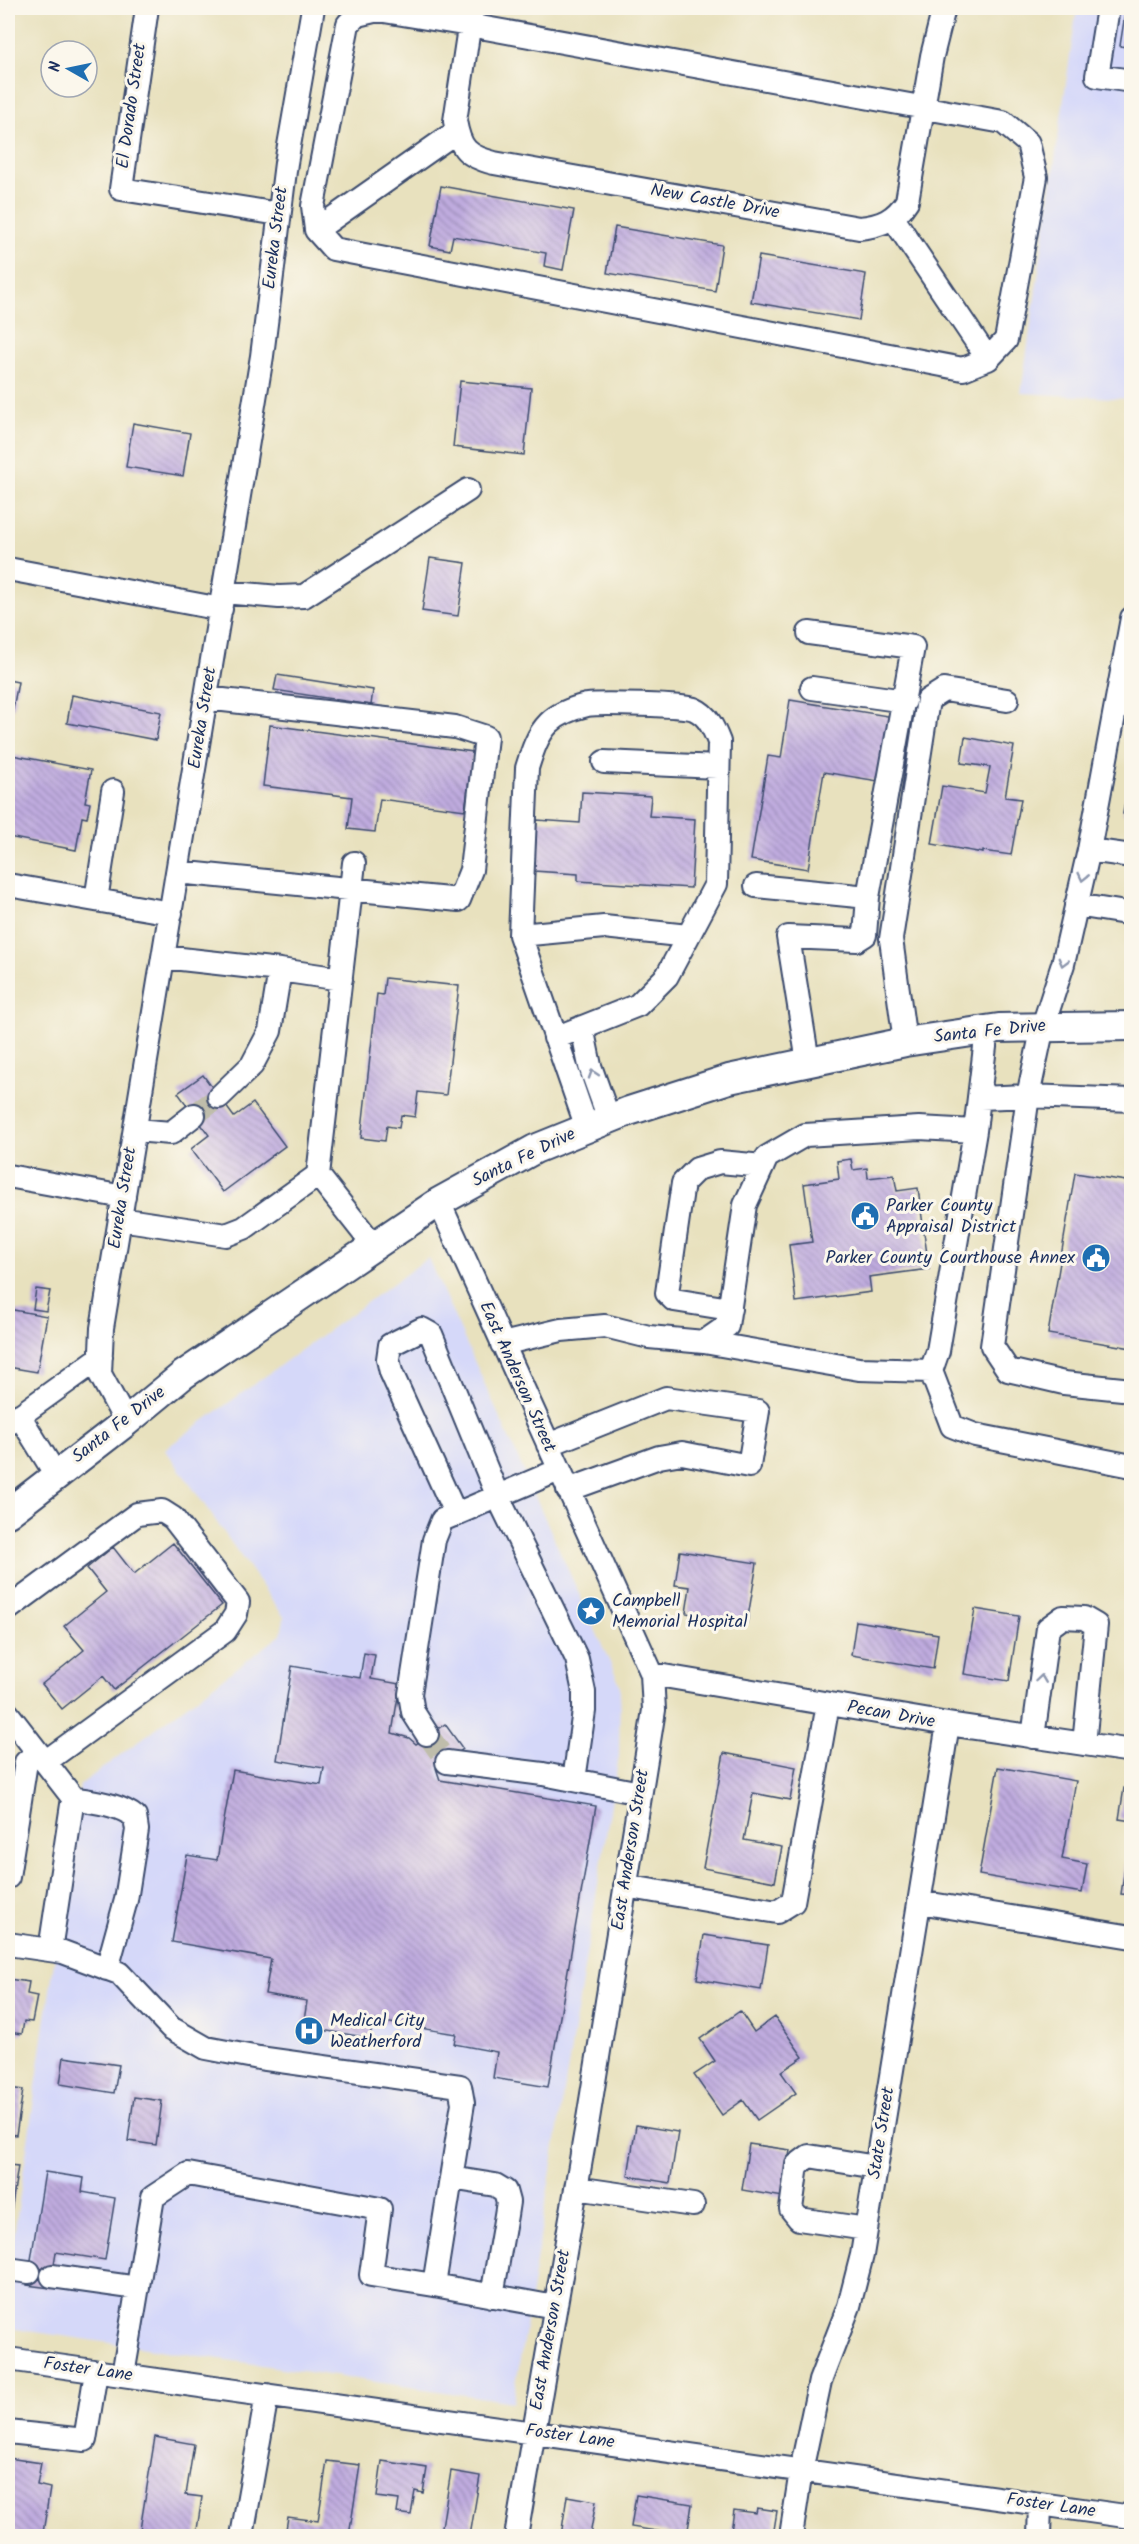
<svg xmlns="http://www.w3.org/2000/svg" width="1139" height="2544" viewBox="0 0 1139 2544" font-family="Kalam,sans-serif">
<style>
.built{fill:#d5d8f9}
.building{fill:url(#building-back-hatch)}
.lines{fill:none;stroke-linecap:round;stroke-linejoin:round}
.minor-tunnel{stroke:#bfbdab;stroke-width:22;stroke-dasharray:22 11;stroke-linecap:butt}
.minor-casing{stroke:#3a4a6c;stroke-width:26}
.major-casing{stroke:#3a4a6c;stroke-width:32}
.minor{stroke:#fff;stroke-width:22}
.major{stroke:#fff;stroke-width:28}
.oneway{stroke:#8d97ae}
.labels{text-anchor:middle;dominant-baseline:central;stroke-width:6;stroke-linejoin:round;paint-order:stroke}
.street-label{font-size:18px;fill:#1b2f5e;stroke:#fbf7ec}
.poi-label{font-size:18px;fill:#1b2f5e;stroke:#fbf7ec;text-anchor:start}
</style>
<defs>
<pattern id="building-back-hatch" width="6" height="6" patternUnits="userSpaceOnUse" patternTransform="scale(1.5)"><rect width="6" height="6" fill="#c0acdf"/><path d="M-1 5l2 2M0 0l6 6M5-1l2 2" fill="none" stroke="#9b8cb8"/></pattern>
</defs>
<rect width="100%" height="100%" fill="#fbf7ec"/>
<filter id="ink" filterUnits="userSpaceOnUse"><feTurbulence type="fractalNoise" baseFrequency=".0167" numOctaves="2"/><feDisplacementMap in="SourceGraphic" scale="12" xChannelSelector="R" yChannelSelector="G"/><feConvolveMatrix kernelMatrix="1 2 1 2 8 2 1 2 1" color-interpolation-filters="sRGB"/></filter>
<filter id="wash" filterUnits="userSpaceOnUse"><feTurbulence type="fractalNoise" baseFrequency=".008" numOctaves="4" result="noise"/><feDisplacementMap in="SourceGraphic" scale="24" xChannelSelector="R" yChannelSelector="G"/><feGaussianBlur stdDeviation="1.35" result="paint"/><feColorMatrix in="noise" values="0 0 0 0 0 0 0 0 0 0 0 0 0 0 0 0 0 1.4 0 .05"/><feComposite in="paint" operator="in"/></filter>
<g filter="url(#wash)">
<rect width="100%" height="100%" fill="#e8e1be"/>
<path class="built" d="M 1077,8 L 1131,8 L 1131,399 L 1021,393 Z
M 428,1258 L 620,1685 L 619,1756 L 513,2402 L 8,2328 L 8,2277 L 80,1785 L 281,1635 L 284,1617 L 165,1449 Z"/>
<g id="blocks">
<path class="building" d="M 1126,8 L 1132,8 L 1132,48 L 1120,46 Z
M 441,186 L 574,210 L 563,270 L 544,266 L 546,253 L 453,236 L 450,250 L 430,246 Z
M 615,227 L 722,245 L 715,291 L 607,273 Z
M 759,256 L 866,274 L 859,320 L 751,302 Z
M 460,381 L 531,388 L 524,455 L 453,447 Z
M 133,423 L 190,433 L 183,476 L 126,467 Z
M 430,558 L 466,563 L 458,616 L 422,611 Z
M 277,675 L 373,690 L 371,705 L 274,690 Z
M 8,680 L 18,682 L 13,709 L 8,708 Z
M 72,695 L 161,712 L 156,740 L 67,723 Z
M 790,700 L 900,718 L 890,783 L 824,772 L 808,869 L 751,860 L 768,756 L 781,758 Z
M 270,725 L 473,752 L 465,810 L 380,799 L 375,832 L 348,829 L 352,797 L 263,786 Z
M 965,737 L 1014,746 L 1005,797 L 1021,799 L 1011,855 L 983,851 L 983,853 L 932,844 L 942,786 L 985,793 L 990,767 L 961,763 Z
M 12,755 L 91,770 L 85,802 L 90,803 L 87,818 L 82,817 L 76,850 L 8,837 L 8,781 Z
M 1130,771 L 1132,771 L 1132,816 L 1123,814 Z
M 582,792 L 651,796 L 649,816 L 695,819 L 691,888 L 578,881 L 578,874 L 534,871 L 537,820 L 580,823 Z
M 385,978 L 459,986 L 446,1095 L 418,1092 L 415,1117 L 401,1115 L 399,1128 L 387,1126 L 385,1141 L 361,1138 L 377,994 L 383,995 Z
M 203,1075 L 234,1117 L 253,1103 L 285,1146 L 223,1192 L 191,1149 L 209,1135 L 178,1093 Z
M 851,1159 L 853,1170 L 867,1168 L 868,1178 L 894,1175 L 897,1191 L 918,1188 L 929,1269 L 869,1277 L 871,1292 L 796,1302 L 789,1245 L 812,1242 L 804,1184 L 839,1179 L 837,1161 Z
M 1075,1173 L 1132,1182 L 1132,1348 L 1048,1334 Z
M 36,1289 L 50,1291 L 46,1311 L 33,1309 Z
M 8,1309 L 47,1316 L 37,1372 L 8,1367 Z
M 173,1543 L 222,1605 L 114,1690 L 103,1676 L 62,1709 L 42,1684 L 84,1650 L 64,1626 L 106,1592 L 87,1568 L 113,1547 L 134,1574 Z
M 680,1551 L 757,1563 L 747,1623 L 686,1613 L 690,1587 L 675,1585 Z
M 975,1609 L 1019,1616 L 1009,1681 L 964,1674 Z
M 856,1621 L 938,1634 L 933,1669 L 851,1655 Z
M 364,1653 L 375,1655 L 371,1679 L 400,1684 L 392,1733 L 409,1738 L 416,1744 L 445,1724 L 463,1749 L 436,1768 L 440,1780 L 596,1806 L 548,2087 L 493,2078 L 497,2052 L 454,2044 L 456,2034 L 373,2020 L 370,2038 L 303,2027 L 307,2001 L 265,1994 L 271,1959 L 172,1942 L 187,1855 L 217,1860 L 233,1770 L 321,1785 L 324,1768 L 277,1760 L 292,1666 L 360,1678 Z
M 724,1753 L 796,1767 L 790,1800 L 753,1793 L 744,1840 L 782,1847 L 775,1882 L 703,1868 Z
M 998,1767 L 1076,1781 L 1062,1859 L 1087,1864 L 1082,1893 L 979,1875 Z
M 1124,1788 L 1132,1789 L 1132,1821 L 1119,1819 Z
M 1130,1835 L 1132,1835 L 1132,1895 L 1121,1894 Z
M 704,1935 L 768,1945 L 761,1990 L 697,1979 Z
M 8,1979 L 29,1982 L 27,1994 L 37,1996 L 32,2022 L 24,2021 L 22,2034 L 8,2032 Z
M 740,2011 L 754,2032 L 775,2017 L 803,2057 L 781,2072 L 796,2093 L 757,2120 L 743,2100 L 722,2115 L 694,2075 L 715,2061 L 700,2039 Z
M 64,2057 L 119,2065 L 114,2093 L 60,2084 Z
M 8,2088 L 23,2090 L 16,2135 L 8,2134 Z
M 134,2097 L 162,2101 L 156,2145 L 128,2141 Z
M 636,2125 L 678,2132 L 670,2183 L 628,2176 Z
M 749,2144 L 790,2150 L 783,2197 L 742,2190 Z
M 8,2165 L 18,2166 L 10,2218 L 8,2217 Z
M 45,2172 L 84,2178 L 82,2192 L 115,2198 L 105,2260 L 56,2252 L 50,2288 L 27,2285 Z
M 155,2437 L 194,2444 L 186,2495 L 202,2497 L 196,2536 L 139,2536 Z
M 8,2458 L 41,2463 L 37,2485 L 50,2488 L 43,2533 L 58,2536 L 8,2536 Z
M 327,2461 L 360,2465 L 349,2536 L 285,2536 L 288,2517 L 318,2521 Z
M 382,2461 L 427,2468 L 423,2493 L 415,2491 L 411,2515 L 397,2513 L 399,2500 L 377,2497 Z
M 451,2471 L 480,2476 L 470,2536 L 441,2533 Z
M 636,2495 L 692,2504 L 687,2536 L 631,2527 Z
M 567,2496 L 596,2501 L 590,2536 L 561,2536 Z
M 757,2508 L 777,2511 L 773,2536 L 731,2532 L 734,2510 L 756,2513 Z
M 844,2531 L 866,2535 L 866,2536 L 843,2536 Z"/>
</g>
</g>
<g filter="url(#ink)">
<use href="#blocks" fill-opacity="0" stroke="#3a4a6c" stroke-width="1.5"/>
<g class="lines">
<path class="minor-tunnel" d="M 194,1115 L 219,1097
M 427,1734 L 447,1762"/>
<g class="minor-casing">
<path id="minor" d="M 147,8 L 121,189 L 279,214
M 472,8 L 455,121 C 460,149 467,156 494,163 L 859,228 C 881,226 895,220 907,201 L 932,56 L 944,8
M 1108,8 L 1097,76 L 1132,81
M 378,10 L 469,25 L 1003,122 L 1028,143 L 1036,177 L 1006,340 L 988,359 L 963,369 L 333,249 L 316,230 L 313,206 L 348,24 L 357,15 Z
M 893,218 L 988,359
M 316,230 L 457,131
M 8,569 L 221,609
M 223,592 L 279,597 L 304,596 L 468,490
M 1132,618 L 1089,850 L 1063,964 L 1043,1026 L 1028,1096 L 992,1346 L 1008,1370 L 1064,1383 L 1132,1390
M 812,688 L 905,701
M 604,762 L 718,767
M 1089,850 L 1132,856
M 177,872 L 459,900 L 471,870 L 486,737 L 455,727 L 206,698
M 8,885 L 171,913
M 756,886 L 868,897
M 96,900 L 113,791
M 1076,905 L 1132,914
M 520,935 L 604,927 L 688,936
M 163,957 L 280,970
M 582,1027 L 590,1066 L 609,1119
M 555,1038 L 638,1005 L 667,976 L 716,884 L 719,742 C 714,729 708,715 694,709 C 684,705 600,703 587,705 C 574,708 559,713 549,723 C 537,735 532,752 527,768 L 520,935 L 587,1128
M 905,1042 L 891,939 L 928,700 L 944,690 L 1007,700
M 808,1062 L 788,937 L 857,940 L 865,935 L 868,897 L 913,647 L 809,633
M 219,1097 L 252,1065 L 270,1031 L 280,970 L 341,979
M 980,1098 L 1028,1096 L 1132,1100
M 135,1130 L 171,1133 L 194,1115
M 318,1175 L 374,1246
M 8,1176 L 124,1197
M 439,1202 L 652,1674 L 654,1710 L 588,2119 L 516,2536
M 120,1219 L 226,1235 L 244,1228 L 318,1175 L 354,863
M 730,1309 L 674,1300 L 667,1293 L 683,1183 L 697,1169 L 720,1162 L 763,1166
M 704,1342 L 859,1369 L 931,1371 L 938,1351 L 975,1131
M 502,1344 L 561,1330 L 605,1326 L 649,1337 L 704,1342 L 727,1326 L 745,1205 L 767,1157 L 805,1135 L 919,1128 L 975,1131 L 987,1030
M 931,1371 L 952,1426 L 975,1435 L 1132,1466
M 19,1415 L 56,1475
M 126,1422 L 100,1374 L 102,1328 L 262,356 L 286,163 L 313,8
M 8,1424 L 101,1357
M 548,1445 L 666,1398 L 758,1411 L 749,1466 L 682,1453 L 659,1457 L 568,1490
M 456,1515 L 391,1372 L 388,1359 L 390,1345 L 422,1329 L 431,1334 L 498,1497 L 577,1659 L 584,1692 L 584,1711 L 574,1780
M 8,1609 L 137,1514 L 162,1511 L 173,1518 L 238,1602 L 236,1614 L 225,1631 L 45,1762
M 652,1674 L 948,1724 L 1132,1751
M 8,1714 L 73,1798 L 50,1950
M 427,1734 L 413,1712 L 410,1694 L 434,1540 L 442,1520 L 559,1470
M 1033,1737 L 1048,1628 L 1063,1617 L 1084,1618 L 1096,1625 L 1084,1744
M 447,1762 L 543,1774 L 640,1793
M 73,1798 C 93,1802 119,1804 135,1817 L 137,1830 L 126,1900 L 107,1969
M 8,1877 L 26,1762 L 37,1753
M 625,1886 L 777,1912 L 793,1902 L 828,1704
M 919,1902 L 1132,1937
M 8,1944 L 63,1952 L 119,1973 L 171,2028 L 206,2048 L 259,2058 L 460,2086 L 463,2103 L 434,2285 L 555,2307
M 451,2178 L 495,2185 L 505,2191 L 508,2202 L 506,2215 L 492,2296
M 576,2188 L 693,2205
M 866,2229 L 799,2219 L 791,2209 L 797,2165 L 809,2156 L 876,2167
M 8,2269 L 29,2272
M 52,2276 L 138,2288
M 8,2359 L 1132,2517
M 123,2375 L 153,2197 L 188,2174 L 380,2209 L 371,2275 L 434,2285
M 8,2432 L 85,2440 L 96,2372
M 242,2536 L 267,2395
M 791,2536 L 801,2471 L 820,2381 L 849,2306 L 862,2255 L 948,1724
M 1039,2536 L 1040,2504"/>
</g>
<g class="major-casing">
<path id="major" d="M 8,1513 L 126,1422 L 183,1375 L 439,1202 L 535,1149 L 629,1111 L 729,1079 L 905,1042 L 999,1028 L 1132,1026"/>
</g>
<use href="#minor" class="minor"/>
<use href="#major" class="major"/>
</g>
<defs><path id="oneway-chevron" d="M-2-3.5L2.5 0L-2 3.5" fill="none" stroke-width="1.6" stroke-linecap="round" stroke-linejoin="round" transform="scale(1.5)"/></defs>
<g class="oneway">
<use href="#oneway-chevron" transform="translate(1083 877) rotate(103)"/>
<use href="#oneway-chevron" transform="translate(1063 962) rotate(105)"/>
<use href="#oneway-chevron" transform="translate(593 1074) rotate(-108)"/>
<use href="#oneway-chevron" transform="translate(1041 1679) rotate(-82)"/>
</g>
</g>
<defs>
<g id="civic-disc" transform="scale(1.5)"><circle r="9.5" fill="#1f6fb2" stroke="#fbf7ec"/><path d="M-.6-6.5H3V-4.5H.6V-3L4-1V1h2V6H-6V1h2V-1L-.6-3ZM-1.2 2.5V6h2.4V2.5Z" fill="#fff"/></g>
<g id="sight-disc" transform="scale(1.5)"><circle r="9.5" fill="#1f6fb2" stroke="#fbf7ec"/><path d="M0-6L1.8-2.2L6-1.7L2.9 1.2L3.7 5.4L0 3.3L-3.7 5.4L-2.9 1.2L-6-1.7L-1.8-2.2Z" fill="#fff"/></g>
<g id="hospital-disc" transform="scale(1.5)"><circle r="9.5" fill="#1f6fb2" stroke="#fbf7ec"/><path d="M-5-5h3v3.5h4V-5h3V5h-3V1.5h-4V5h-3Z" fill="#fff"/></g>
</defs>
<g fill-rule="evenodd">
<use href="#civic-disc" x="865" y="1216"/>
<use href="#civic-disc" x="1096" y="1258"/>
<use href="#sight-disc" x="591" y="1611"/>
<use href="#hospital-disc" x="309" y="2031"/>
</g>
<g class="labels">
<g class="street-label">
<text transform="translate(132 106) rotate(-82)">El Dorado Street</text>
<text transform="translate(715 202) rotate(10)">New Castle Drive</text>
<text transform="translate(276 238) rotate(-83)">Eureka Street</text>
<text transform="translate(203 718) rotate(-81)">Eureka Street</text>
<text transform="translate(990 1032) rotate(-6)">Santa Fe Drive</text>
<text transform="translate(524 1158) rotate(-26)">Santa Fe Drive</text>
<text transform="translate(123 1198) rotate(-81)">Eureka Street</text>
<text transform="translate(517 1377) rotate(66)">East Anderson Street</text>
<text transform="translate(119 1425) rotate(-38)">Santa Fe Drive</text>
<text transform="translate(891 1715) rotate(10)">Pecan Drive</text>
<text transform="translate(631 1850) rotate(-81)">East Anderson Street</text>
<text transform="translate(882 2133) rotate(-81)">State Street</text>
<text transform="translate(551 2330) rotate(-80)">East Anderson Street</text>
<text transform="translate(88 2370) rotate(8)">Foster Lane</text>
<text transform="translate(570 2437) rotate(8)">Foster Lane</text>
<text transform="translate(1051 2506) rotate(8)">Foster Lane</text>
</g>
<g class="poi-label">
<text x="886" y="1206">Parker County<tspan x="886" dy="21">Appraisal District</tspan></text>
<text x="1075" y="1258" text-anchor="end">Parker County Courthouse Annex</text>
<text x="612" y="1601">Campbell<tspan x="612" dy="21">Memorial Hospital</tspan></text>
<text x="330" y="2021">Medical City<tspan x="330" dy="21">Weatherford</tspan></text>
</g>
</g>
<rect width="1139" height="2544" fill="none" stroke="#fbf7ec" stroke-width="30"/>
<g transform="translate(69 69) rotate(279)"><circle r="28" fill="#fbf7ec" stroke="#a1a7b3" stroke-width="1.5"/>
<path d="M0-4.5L10 22L0 15L-10 22Z" fill="#1f6fb2"/>
<text y="-9" font-size="16" font-weight="bold" text-anchor="middle" fill="#1b2f5e">N</text>
</g>
</svg>
